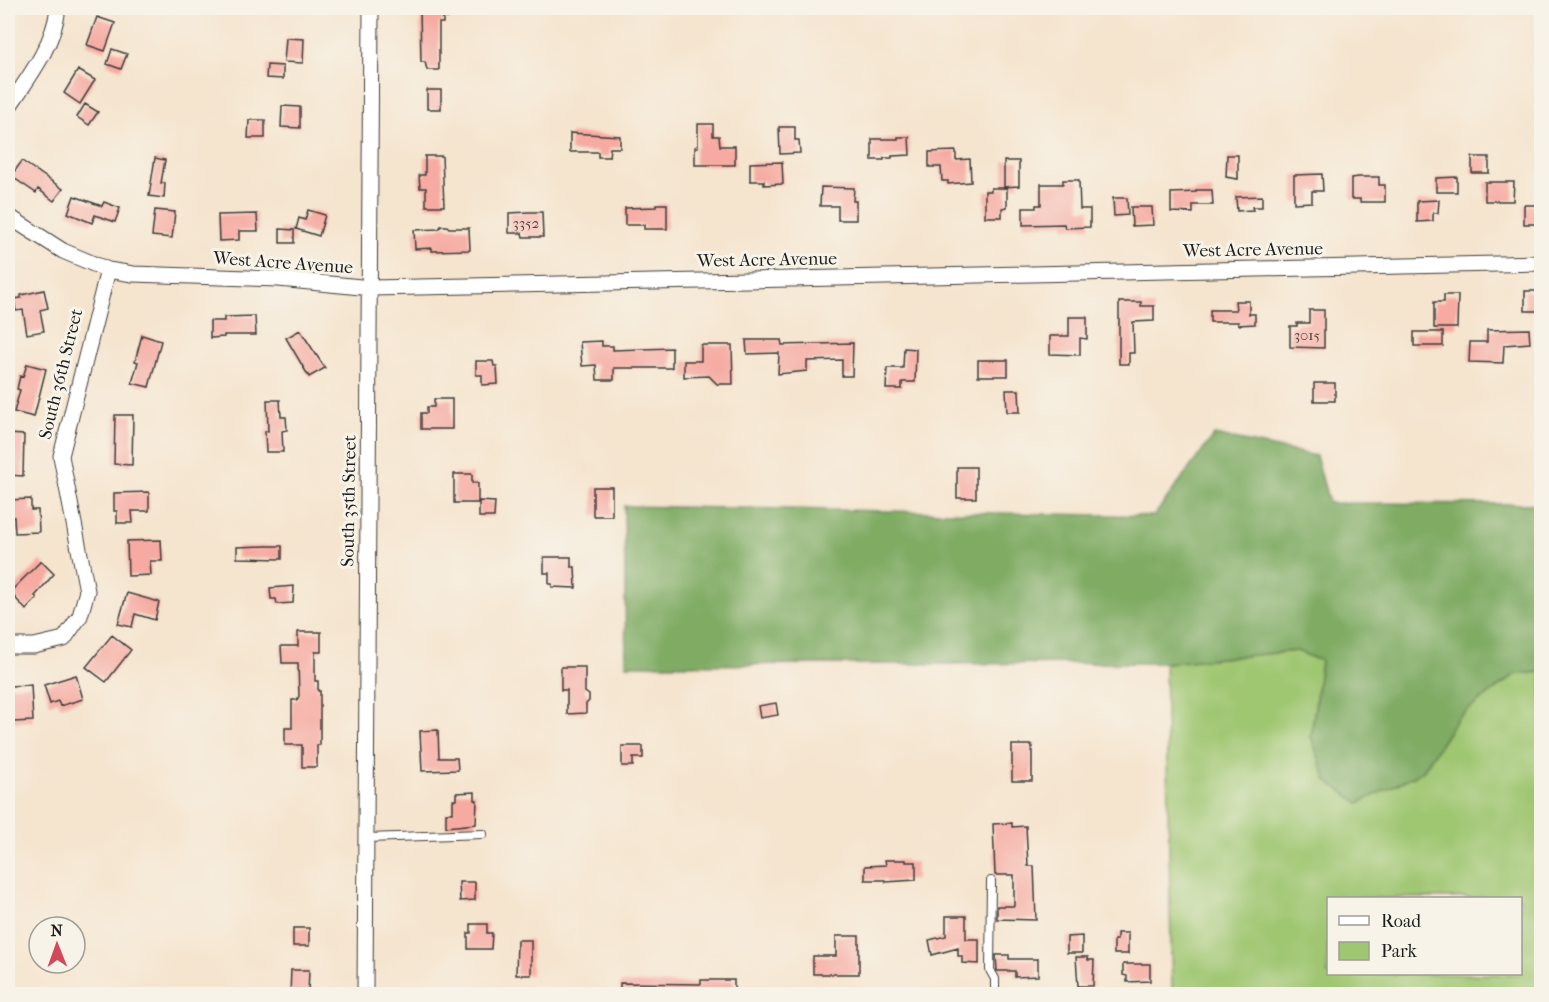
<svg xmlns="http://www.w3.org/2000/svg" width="1549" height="1002" viewBox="0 0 1549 1002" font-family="'IM FELL French Canon',serif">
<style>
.green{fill:#9fc671;stroke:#5e7146;stroke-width:1.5;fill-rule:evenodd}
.forest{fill:#7fab63;stroke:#4e6440;stroke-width:1.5}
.building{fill:#f6aaa2}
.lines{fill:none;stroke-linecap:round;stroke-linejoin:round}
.lane-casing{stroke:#3d3a37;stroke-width:10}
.street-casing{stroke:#3d3a37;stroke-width:17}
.lane{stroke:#fff;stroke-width:8}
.street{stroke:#fff;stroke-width:15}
.labels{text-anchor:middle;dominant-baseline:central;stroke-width:6;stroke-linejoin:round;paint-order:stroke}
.number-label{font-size:15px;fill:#52403e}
.street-label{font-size:18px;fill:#1c1c1c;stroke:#f7f3e8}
</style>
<rect width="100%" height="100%" fill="#f7f3e8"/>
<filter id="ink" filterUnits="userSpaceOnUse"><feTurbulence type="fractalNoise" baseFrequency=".0167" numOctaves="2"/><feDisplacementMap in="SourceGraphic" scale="12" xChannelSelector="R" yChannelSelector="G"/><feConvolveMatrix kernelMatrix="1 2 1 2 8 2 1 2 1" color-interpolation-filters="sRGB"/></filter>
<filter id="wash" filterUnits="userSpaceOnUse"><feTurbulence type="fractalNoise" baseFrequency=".008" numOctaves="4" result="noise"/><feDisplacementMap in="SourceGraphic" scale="24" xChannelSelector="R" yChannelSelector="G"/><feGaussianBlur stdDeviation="1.35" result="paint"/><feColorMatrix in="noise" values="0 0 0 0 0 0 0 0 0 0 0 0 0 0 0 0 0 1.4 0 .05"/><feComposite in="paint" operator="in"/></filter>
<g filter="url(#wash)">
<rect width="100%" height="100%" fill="#f5e4ce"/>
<path class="green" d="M 1297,651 L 1321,661 L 1311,737 L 1422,772 L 1457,718 L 1516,674 L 1541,672 L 1541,994 L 1172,994 L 1165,663 ZM 1328,898 L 1520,898 L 1520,974 L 1328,974 Z"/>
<path class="forest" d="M 1214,435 L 1316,456 L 1329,503 L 1541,504 L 1541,672 L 1516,674 L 1457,718 L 1422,772 L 1359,803 L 1327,781 L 1311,737 L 1321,661 L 1297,651 L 1165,663 L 626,665 L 624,506 L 1154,516 Z"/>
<g id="blocks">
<path class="building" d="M 420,8 L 448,8 L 448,18 L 443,18 L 443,23 L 439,23 L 439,70 L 427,70 L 425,62 L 421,62 Z
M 97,17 L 115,23 L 105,51 L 87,45 Z
M 286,38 L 304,39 L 303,63 L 284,62 Z
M 112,49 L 127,54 L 121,69 L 107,64 Z
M 267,65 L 283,66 L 283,79 L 266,78 Z
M 78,70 L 95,80 L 80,104 L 64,93 Z
M 427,90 L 441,90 L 441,109 L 427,109 Z
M 85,104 L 98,112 L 89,125 L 77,117 Z
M 282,106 L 300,107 L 300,128 L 281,127 Z
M 249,120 L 265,120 L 265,138 L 248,138 Z
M 698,124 L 713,124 L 713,136 L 719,136 L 720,146 L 735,146 L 735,165 L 695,165 L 695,147 L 698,147 Z
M 779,127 L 795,127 L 795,140 L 799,140 L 800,153 L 780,154 Z
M 570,133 L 620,136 L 620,148 L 610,148 L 609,157 L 598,157 L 598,152 L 570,152 Z
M 898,137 L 909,137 L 910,155 L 892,156 L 892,158 L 884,158 L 884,160 L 872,160 L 872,139 L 898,139 Z
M 956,151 L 956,160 L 970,159 L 971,182 L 948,184 L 948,181 L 942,181 L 941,167 L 929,167 L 929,152 Z
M 1227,155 L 1238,155 L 1238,179 L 1226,177 Z
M 425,156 L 442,156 L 444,206 L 426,206 L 426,188 L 420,188 L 419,175 L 425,175 Z
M 1472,157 L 1489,157 L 1489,173 L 1472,173 Z
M 155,158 L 165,160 L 161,183 L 165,183 L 164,198 L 149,196 Z
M 22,161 L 63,189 L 54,201 L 38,189 L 36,193 L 11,176 Z
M 1004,161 L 1019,161 L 1019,186 L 1004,187 Z
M 782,162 L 783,184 L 764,185 L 764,181 L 750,181 L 750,163 Z
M 1322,174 L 1323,191 L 1312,191 L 1312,202 L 1294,203 L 1294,175 Z
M 1359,177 L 1379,177 L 1379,185 L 1385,185 L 1385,202 L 1360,202 L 1360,199 L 1351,199 L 1351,178 Z
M 1457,177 L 1457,192 L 1436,192 L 1436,178 Z
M 1063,180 L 1079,180 L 1080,209 L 1090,209 L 1090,227 L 1065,228 L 1064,224 L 1023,225 L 1023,208 L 1036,208 L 1036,205 L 1041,205 L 1041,184 L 1063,184 Z
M 1485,182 L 1514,182 L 1513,201 L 1485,201 Z
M 821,187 L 854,188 L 853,201 L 856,201 L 856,220 L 838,220 L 838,206 L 820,206 Z
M 991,188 L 1007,188 L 1007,207 L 1002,208 L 1002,217 L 985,217 L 985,191 L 991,191 Z
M 1196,190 L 1212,190 L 1213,205 L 1193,205 L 1193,213 L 1171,212 L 1171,193 L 1196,192 Z
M 74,196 L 102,206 L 104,202 L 120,208 L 115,222 L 95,215 L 92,223 L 68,213 Z
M 1262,196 L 1262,207 L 1252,207 L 1253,210 L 1237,211 L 1236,197 Z
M 1113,198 L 1127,198 L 1128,215 L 1114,216 Z
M 1439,200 L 1438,213 L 1433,213 L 1433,221 L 1417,222 L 1417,201 Z
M 656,204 L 667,204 L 667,229 L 644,229 L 644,225 L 625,225 L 625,208 L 656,207 Z
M 1524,205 L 1539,205 L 1539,224 L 1524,224 Z
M 1131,207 L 1152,207 L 1153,225 L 1132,226 Z
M 155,210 L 175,212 L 172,238 L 152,236 Z
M 308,210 L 325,215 L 319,236 L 296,229 L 299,218 L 305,220 Z
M 529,212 L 542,212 L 543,237 L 523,237 L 522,233 L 509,233 L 509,213 Z
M 257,214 L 258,231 L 239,231 L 239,240 L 219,241 L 218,215 Z
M 441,226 L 447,226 L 449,228 L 469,228 L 470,250 L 432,251 L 432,248 L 415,249 L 414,230 L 439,229 Z
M 280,229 L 294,230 L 294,243 L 280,243 Z
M 44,290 L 48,308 L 40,310 L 44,331 L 27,334 L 23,310 L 16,311 L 14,299 L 21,298 L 21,295 Z
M 1525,291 L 1540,291 L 1540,311 L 1525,311 Z
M 1444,295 L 1458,295 L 1457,328 L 1434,328 L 1434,302 L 1444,302 Z
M 1235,301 L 1249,301 L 1249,314 L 1255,314 L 1255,324 L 1238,325 L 1238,322 L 1210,322 L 1210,310 L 1236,310 Z
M 1119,302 L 1141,302 L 1141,306 L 1154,306 L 1154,321 L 1133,322 L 1134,353 L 1129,353 L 1129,364 L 1119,364 Z
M 1309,310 L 1324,310 L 1324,348 L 1290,347 L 1290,326 L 1297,326 L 1297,323 L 1309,323 Z
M 255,316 L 256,335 L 224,335 L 224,337 L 210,338 L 210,321 L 224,321 L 224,317 Z
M 1069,317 L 1087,317 L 1087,339 L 1080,338 L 1080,355 L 1050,354 L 1050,336 L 1069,336 Z
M 1529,329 L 1530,343 L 1504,345 L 1503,363 L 1469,362 L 1470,342 L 1487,342 L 1487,330 Z
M 300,330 L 325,368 L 309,377 L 286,338 Z
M 1414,332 L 1443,332 L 1443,346 L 1414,346 Z
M 142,335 L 161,341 L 149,387 L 132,383 L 138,362 L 135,361 Z
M 746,340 L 781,340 L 782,345 L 853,343 L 852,376 L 842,376 L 842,360 L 807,361 L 807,371 L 778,374 L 779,353 L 747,354 Z
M 602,341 L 602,346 L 613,346 L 613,350 L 672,348 L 672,368 L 614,368 L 614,380 L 597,380 L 596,365 L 582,366 L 580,342 Z
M 701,345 L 732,345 L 733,384 L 717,384 L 709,376 L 684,377 L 684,361 L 701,361 Z
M 904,348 L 916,349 L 915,382 L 902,382 L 902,389 L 886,389 L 887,368 L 903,368 Z
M 978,360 L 1008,360 L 1008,376 L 978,376 Z
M 476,361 L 493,361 L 494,366 L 497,366 L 498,384 L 482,385 L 482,375 L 476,375 Z
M 27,364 L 46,369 L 34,417 L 14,412 L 20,390 L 17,389 L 20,376 L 23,377 Z
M 1314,383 L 1335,383 L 1335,401 L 1314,401 Z
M 1006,390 L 1019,390 L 1020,412 L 1007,412 Z
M 434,399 L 452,399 L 452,429 L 421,429 L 421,413 L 427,413 L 427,407 L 434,407 Z
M 267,400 L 280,400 L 281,417 L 286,417 L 287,430 L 282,431 L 283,452 L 266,452 L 265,431 L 268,431 Z
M 115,415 L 133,415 L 132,465 L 114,464 Z
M 8,434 L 24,435 L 23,476 L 8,475 Z
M 957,467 L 976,467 L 976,498 L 957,498 Z
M 454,474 L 472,474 L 472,483 L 478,483 L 478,503 L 454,503 Z
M 593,487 L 612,487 L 612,516 L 593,516 Z
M 149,492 L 149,511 L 132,511 L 133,523 L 117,523 L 117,511 L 114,511 L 114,493 Z
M 31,499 L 31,510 L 38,510 L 39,532 L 15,533 L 14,517 L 8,517 L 8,500 Z
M 479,501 L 495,502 L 494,517 L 479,517 Z
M 161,540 L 162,561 L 150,561 L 151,575 L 128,576 L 127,541 Z
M 266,546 L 282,546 L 282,559 L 237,558 L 237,547 Z
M 544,557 L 571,557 L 571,567 L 575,567 L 576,588 L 552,587 L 552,584 L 549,584 L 549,573 L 544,573 Z
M 41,561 L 54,574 L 35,596 L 37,598 L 26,610 L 10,592 Z
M 294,586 L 293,603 L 277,604 L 276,599 L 271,599 L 270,588 Z
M 127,593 L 159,602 L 155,620 L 135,614 L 132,627 L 118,624 Z
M 298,632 L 321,632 L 321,652 L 315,652 L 315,681 L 318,681 L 318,691 L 320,691 L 320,745 L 317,745 L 317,767 L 302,767 L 302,745 L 285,745 L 285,728 L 292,728 L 292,700 L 297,700 L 299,696 L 298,663 L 282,663 L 281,646 L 298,646 Z
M 112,635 L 131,650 L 106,682 L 86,667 Z
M 561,667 L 585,667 L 585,692 L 589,695 L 589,701 L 586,704 L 586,713 L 567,714 L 567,690 L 561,690 Z
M 76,675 L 83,699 L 60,706 L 58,701 L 50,704 L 44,685 Z
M 31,685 L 33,721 L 13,722 L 12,703 L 8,703 L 8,686 Z
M 776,703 L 778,715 L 760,718 L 758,706 Z
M 438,730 L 439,758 L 457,758 L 458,770 L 422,771 L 420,731 Z
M 1012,745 L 1032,745 L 1032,781 L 1012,781 Z
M 622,746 L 643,746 L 643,758 L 633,758 L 633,766 L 622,766 Z
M 475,792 L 475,800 L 477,800 L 476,824 L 446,827 L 446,813 L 453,813 L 453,800 L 456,800 L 456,793 Z
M 1012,823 L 1012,827 L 1026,826 L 1028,866 L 1034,866 L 1036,920 L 997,919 L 997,906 L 1014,906 L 1014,875 L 995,875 L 993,824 Z
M 885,860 L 906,860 L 906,862 L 916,862 L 916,880 L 886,882 L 886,880 L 865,880 L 865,866 L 886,865 Z
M 459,882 L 475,882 L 475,900 L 460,901 Z
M 946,916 L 966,916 L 966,939 L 979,939 L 979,964 L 962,963 L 962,956 L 958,956 L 958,948 L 932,955 L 929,940 L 946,936 Z
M 471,924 L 487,924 L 487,933 L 492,933 L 491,949 L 468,949 L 468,933 L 471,933 Z
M 293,928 L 309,928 L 309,946 L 293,946 Z
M 1117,933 L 1128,933 L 1128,954 L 1114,954 L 1114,940 L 1117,940 Z
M 836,936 L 859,936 L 859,974 L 813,974 L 813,956 L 836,956 Z
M 1082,936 L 1082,953 L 1067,953 L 1067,937 Z
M 517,940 L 531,940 L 531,975 L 516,975 Z
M 996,955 L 1009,955 L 1009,959 L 1038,959 L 1038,976 L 1015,977 L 1015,971 L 997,971 Z
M 1076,957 L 1088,957 L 1088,960 L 1094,960 L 1093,986 L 1078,986 Z
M 1123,964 L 1150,964 L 1150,981 L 1127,982 L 1127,976 L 1123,975 Z
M 291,970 L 309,970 L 308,994 L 290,994 Z
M 701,980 L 734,980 L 734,994 L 620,994 L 620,983 L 701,984 Z"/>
</g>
</g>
<g filter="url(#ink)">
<use href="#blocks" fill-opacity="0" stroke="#3d3a37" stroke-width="1.5"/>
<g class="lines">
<g class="lane-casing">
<path id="lane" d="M 367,838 L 483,834
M 991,881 L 990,970 L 995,979 L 995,994"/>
</g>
<g class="street-casing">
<path id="street" d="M 8,108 C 29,77 54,45 58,8
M 8,216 L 63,251 L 108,270 L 133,274 L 279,279 L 371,288 L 1542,263
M 8,646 L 34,646 L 64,639 L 80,616 L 87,591 L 61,456 L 108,270
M 365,994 L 371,8"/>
</g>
<use href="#lane" class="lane"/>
<use href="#street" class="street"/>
</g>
</g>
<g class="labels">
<g class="number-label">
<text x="526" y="223">3352</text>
<text x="1307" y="335">3015</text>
</g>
<g class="street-label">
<text transform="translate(1253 250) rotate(-1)">West Acre Avenue</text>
<text transform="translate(767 260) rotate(-1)">West Acre Avenue</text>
<text transform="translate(283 263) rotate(4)">West Acre Avenue</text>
<text transform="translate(61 374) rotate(-76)">South 36th Street</text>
<text transform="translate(349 501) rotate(-89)">South 35th Street</text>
</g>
</g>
<rect width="1549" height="1002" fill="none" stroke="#f7f3e8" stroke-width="30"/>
<rect x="1327" y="897" width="195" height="78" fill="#f7f3e8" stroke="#9f9d96" stroke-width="1.5"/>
<rect x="1339" y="916" width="30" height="9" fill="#ffffff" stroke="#9f9d96" stroke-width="1.5"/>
<text x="1381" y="927" font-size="18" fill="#1c1c1c">Road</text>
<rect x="1339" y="942" width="30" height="18" fill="#9fc671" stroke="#9f9d96" stroke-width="1.5"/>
<text x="1381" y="957" font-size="18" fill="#1c1c1c">Park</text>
<g transform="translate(57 945) rotate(359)"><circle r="28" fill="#f7f3e8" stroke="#9f9d96" stroke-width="1.5"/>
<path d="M0-4.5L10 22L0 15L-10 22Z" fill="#d1495b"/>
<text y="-9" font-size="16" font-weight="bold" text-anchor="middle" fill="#1c1c1c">N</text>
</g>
</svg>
